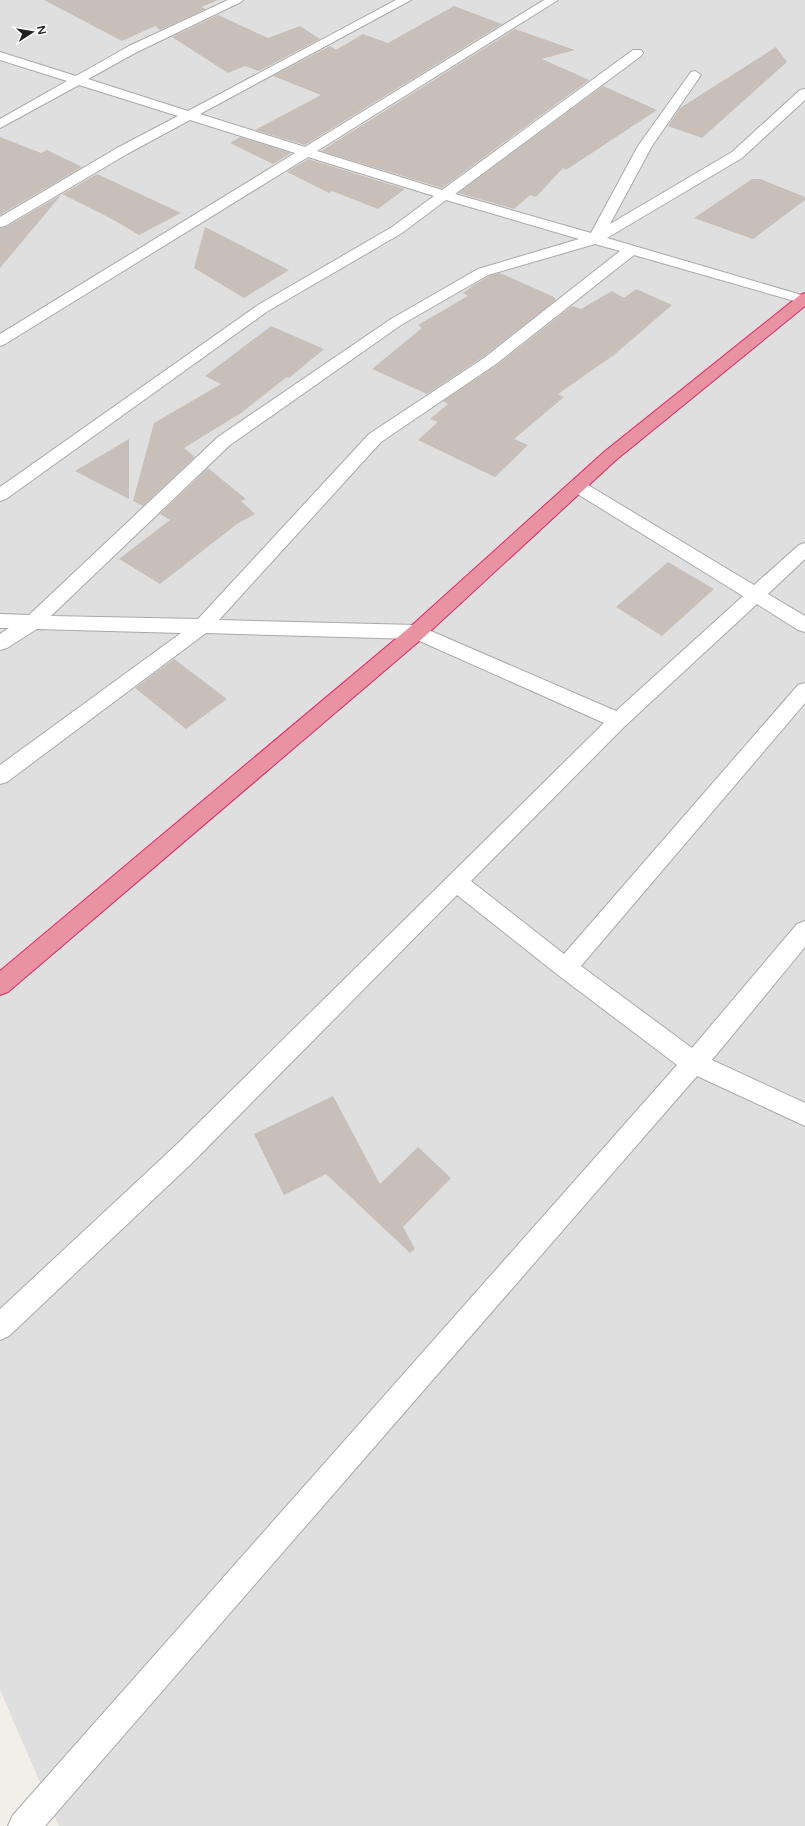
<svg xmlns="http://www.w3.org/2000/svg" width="805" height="1826" viewBox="0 0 805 1826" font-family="'Varela Round',sans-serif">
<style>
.residential{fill:#e0dfdf}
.building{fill:#c7bfb8}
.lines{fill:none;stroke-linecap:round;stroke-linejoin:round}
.minor-casing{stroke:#a9a9a9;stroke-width:2}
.highway-casing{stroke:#dc2a67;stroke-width:2}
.minor{fill:#fff;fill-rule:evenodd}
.highway{fill:#e892a2;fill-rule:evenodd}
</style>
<rect width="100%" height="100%" fill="#f2efe9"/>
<path class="residential" d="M 0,0 L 805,0 L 805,1826 L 59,1826 L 0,1690 Z"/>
<path class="building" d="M 44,0 L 218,0 L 201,7 L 206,9 L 160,30 L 155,26 L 122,41 Z
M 454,6 L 502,24 L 305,145 L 255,130 L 321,95 L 273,76 L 330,46 L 336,50 L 363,34 L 388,43 Z
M 218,15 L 268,38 L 300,26 L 320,39 L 259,71 L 245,66 L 228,73 L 172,37 Z
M 515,29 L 575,50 L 542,59 L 589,80 L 442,188 L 321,151 Z
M 776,47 L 787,62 L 702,138 L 668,126 L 680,108 Z
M 603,86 L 657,110 L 566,170 L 563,168 L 536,197 L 530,195 L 514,209 L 458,193 Z
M 0,137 L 41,153 L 47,150 L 82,167 L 0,215 Z
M 240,137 L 291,153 L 273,164 L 230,143 Z
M 308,159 L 405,189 L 378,209 L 332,191 L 329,193 L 287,172 Z
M 97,174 L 181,213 L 139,235 L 110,218 L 62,194 L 0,268 L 0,228 L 6,227 Z
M 752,179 L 760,179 L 805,197 L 805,200 L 753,239 L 694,218 Z
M 205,227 L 289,270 L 244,298 L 194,268 Z
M 500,273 L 554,297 L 556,300 L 483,357 L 427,394 L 372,369 L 422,328 L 418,325 L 468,296 L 463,293 L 474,285 L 489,276 Z
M 636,289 L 672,305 L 614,355 L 558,394 L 564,397 L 514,439 L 528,445 L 495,477 L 418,440 L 438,422 L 430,419 L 448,404 L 443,401 L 497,365 L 572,306 L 581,309 L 612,291 L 624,298 Z
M 271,326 L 324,349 L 289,378 L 287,377 L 241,413 L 184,448 L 195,457 L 143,506 L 133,501 L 154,423 L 221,384 L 205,376 Z
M 129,439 L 129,499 L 75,471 Z
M 208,468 L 246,499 L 241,501 L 255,514 L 237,524 L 160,584 L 119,559 L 170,520 L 160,514 Z
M 668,562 L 714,589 L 662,636 L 616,607 Z
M 174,659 L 227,699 L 186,729 L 135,688 Z
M 333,1096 L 380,1184 L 418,1147 L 451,1178 L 403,1227 L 415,1249 L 410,1253 L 326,1174 L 284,1195 L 254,1134 Z"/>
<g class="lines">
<g class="minor-casing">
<path id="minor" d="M 228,0 L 243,0 L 241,2 L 137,52 L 88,79 L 188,111 L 396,0 L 411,0 L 200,114 L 305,147 L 544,0 L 558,0 L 317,151 L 442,190 L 633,50 L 641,50 L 643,53 L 641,56 L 455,194 L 591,233 L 638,146 L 691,72 L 695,71 L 701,75 L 652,146 L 610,224 L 732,152 L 800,90 L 805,89 L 805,100 L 742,158 L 607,238 L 805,296 L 805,304 L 634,255 L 496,364 L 381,442 L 219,620 L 417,625 L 616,711 L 743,596 L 571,490 L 568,486 L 571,482 L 577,480 L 583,482 L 754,585 L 799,545 L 805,543 L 805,559 L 768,594 L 805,616 L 805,632 L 798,630 L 757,604 L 625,726 L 471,881 L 564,954 L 798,685 L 805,683 L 805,703 L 581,966 L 692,1048 L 797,924 L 805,921 L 805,947 L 712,1060 L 805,1103 L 805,1126 L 697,1076 L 45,1826 L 8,1826 L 13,1815 L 677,1065 L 558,975 L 457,895 L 192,1163 L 9,1336 L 0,1340 L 0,1309 L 174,1147 L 604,723 L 415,639 L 206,633 L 7,782 L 0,784 L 0,765 L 181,633 L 37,629 L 7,648 L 0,650 L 0,634 L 9,628 L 0,628 L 0,614 L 29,615 L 218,437 L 391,319 L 478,269 L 579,239 L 446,200 L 402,233 L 268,311 L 6,499 L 0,501 L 0,487 L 258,305 L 392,227 L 434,196 L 308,157 L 5,344 L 0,346 L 0,334 L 295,153 L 190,120 L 127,154 L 5,226 L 0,227 L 0,217 L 117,148 L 178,116 L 79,85 L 0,128 L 0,119 L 67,81 L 0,60 L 0,52 L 76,76 L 129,46 ZM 595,244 L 620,251 L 484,358 L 369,434 L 198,619 L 51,616 L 230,445 L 401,325 L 488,275 Z"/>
</g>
<g class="highway-casing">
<path id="highway" d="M 805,293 L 805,306 L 616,460 L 424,637 L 8,992 L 0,995 L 0,971 L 410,627 L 604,452 L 800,295 Z"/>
</g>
<use href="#minor" class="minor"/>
<use href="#highway" class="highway"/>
</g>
<g transform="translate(32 32) rotate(78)" stroke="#ffffff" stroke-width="3" paint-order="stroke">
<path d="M0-3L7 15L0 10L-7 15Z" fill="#222222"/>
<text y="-6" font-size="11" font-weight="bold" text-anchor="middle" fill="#222222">N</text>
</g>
</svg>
